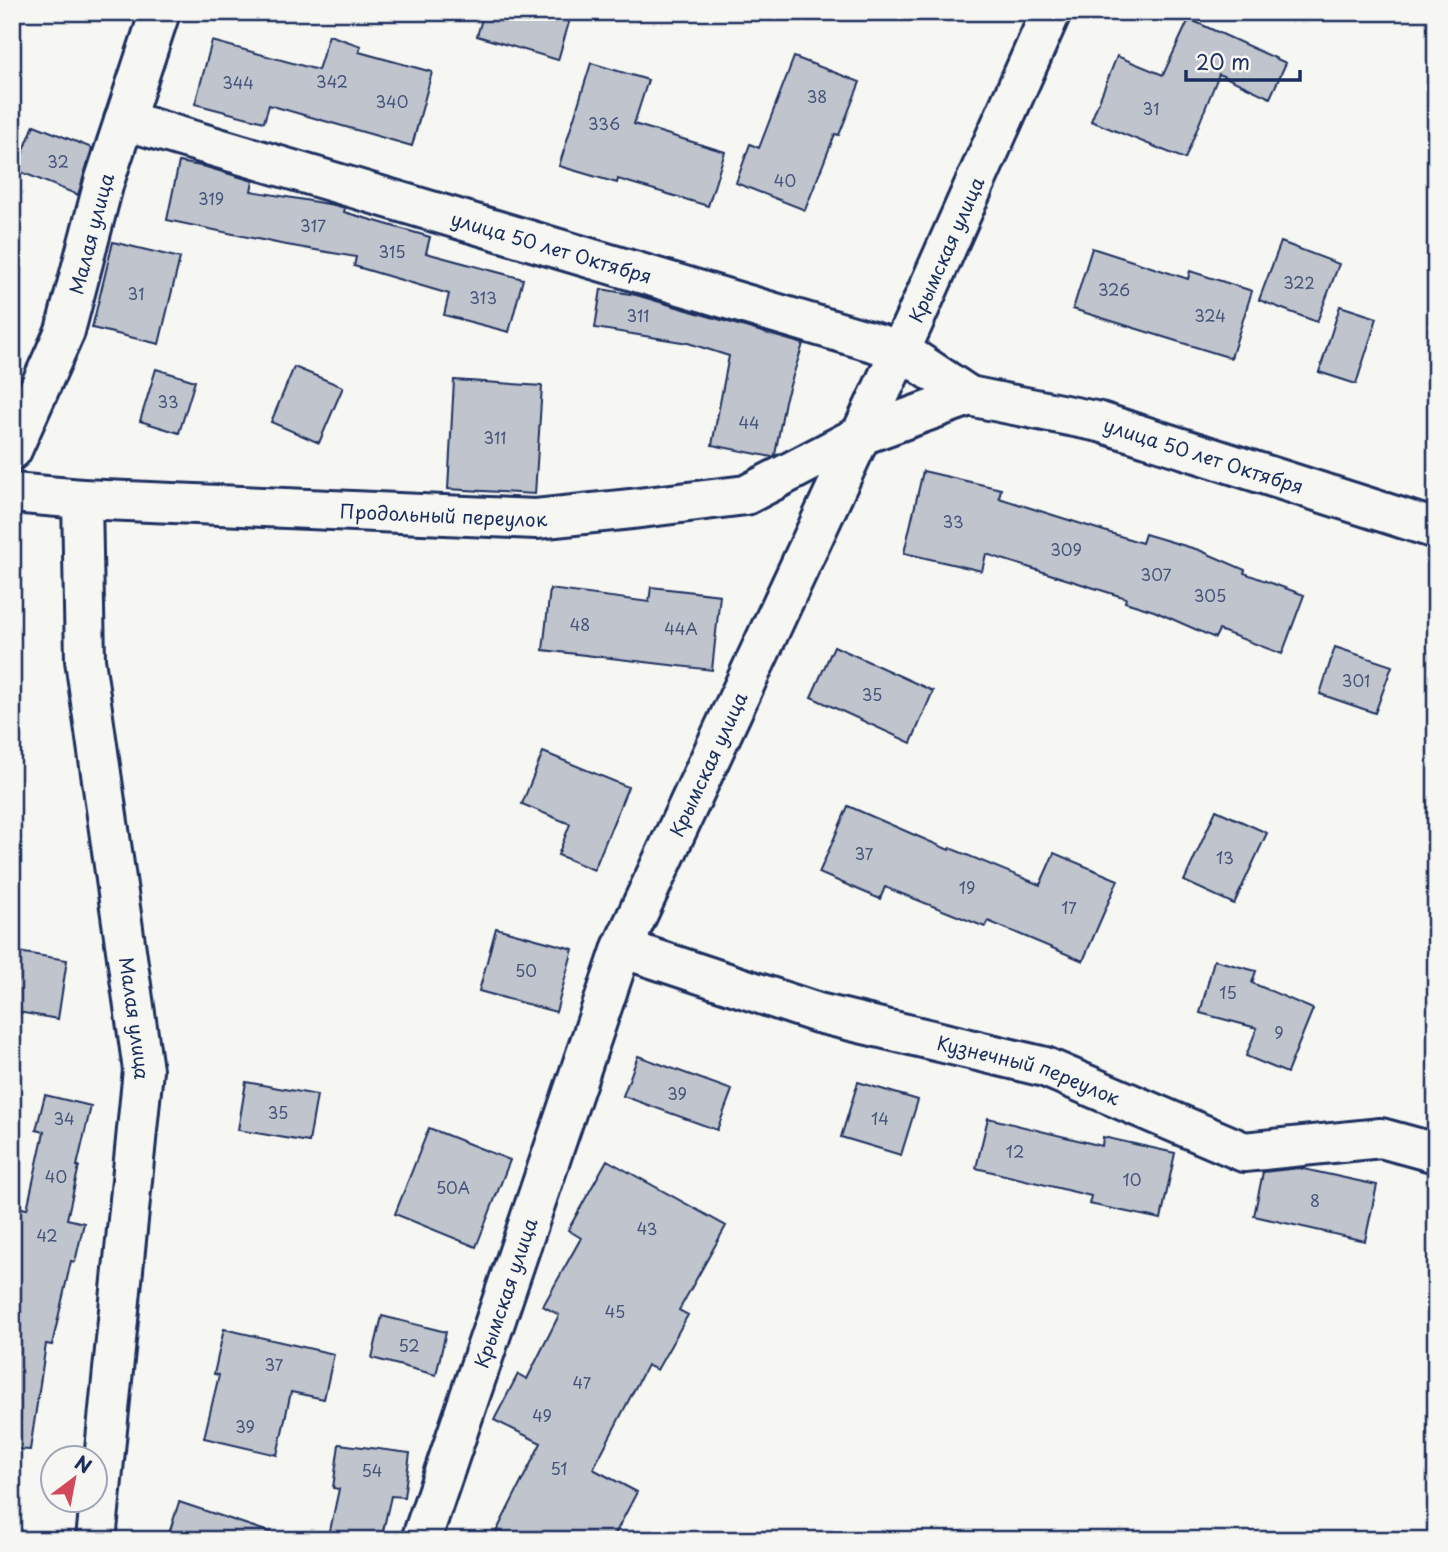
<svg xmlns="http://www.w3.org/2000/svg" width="1448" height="1552" viewBox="0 0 1448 1552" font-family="'Playpen Sans',sans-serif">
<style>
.building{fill:#c0c4cd;stroke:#1b2f5e;stroke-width:2}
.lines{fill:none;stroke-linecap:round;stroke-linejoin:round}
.minor-casing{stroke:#1b2f5e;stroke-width:44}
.tertiary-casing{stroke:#1b2f5e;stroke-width:44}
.minor{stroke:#f6f6f2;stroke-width:38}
.tertiary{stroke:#f6f6f2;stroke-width:38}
.labels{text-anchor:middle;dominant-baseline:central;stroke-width:6;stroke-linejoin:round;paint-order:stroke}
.number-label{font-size:16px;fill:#44547a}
.street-label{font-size:19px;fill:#1b2f5e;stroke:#f6f6f2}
</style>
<rect width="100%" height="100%" fill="#f6f6f2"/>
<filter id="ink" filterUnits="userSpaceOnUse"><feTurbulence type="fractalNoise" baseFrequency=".0143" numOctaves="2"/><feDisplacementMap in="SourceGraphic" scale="14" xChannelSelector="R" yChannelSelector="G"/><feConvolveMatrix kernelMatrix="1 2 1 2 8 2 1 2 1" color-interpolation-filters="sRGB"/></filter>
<g filter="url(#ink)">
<path class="building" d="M 484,12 L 572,12 L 558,60 L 477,36 Z
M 1189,19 L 1286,63 L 1270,98 L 1219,74 L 1185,159 L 1091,121 L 1117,56 L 1163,75 Z
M 329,35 L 361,46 L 359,52 L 432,72 L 412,146 L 269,105 L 264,122 L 195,104 L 212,41 L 318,70 Z
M 794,57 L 860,82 L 839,135 L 835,134 L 805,210 L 736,183 L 750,144 L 759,148 Z
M 591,63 L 648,80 L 634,124 L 725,152 L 708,206 L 618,179 L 617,183 L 559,166 Z
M 34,125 L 92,148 L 78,195 L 16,170 Z
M 179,162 L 206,167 L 253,181 L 251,191 L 334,205 L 345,208 L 344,212 L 430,237 L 426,253 L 523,279 L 509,332 L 444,315 L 449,294 L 354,266 L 356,257 L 281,244 L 167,220 Z
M 113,242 L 180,258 L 159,344 L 92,328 Z
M 1281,242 L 1339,264 L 1317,322 L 1259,300 Z
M 1092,248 L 1188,279 L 1190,271 L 1252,291 L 1231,358 L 1073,309 Z
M 601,289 L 636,295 L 803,344 L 785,401 L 775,455 L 772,457 L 712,445 L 729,356 L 688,343 L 595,328 Z
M 1340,306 L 1377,318 L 1356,384 L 1319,372 Z
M 294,367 L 343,387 L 319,443 L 271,422 Z
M 156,369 L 195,381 L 179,433 L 140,421 Z
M 454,380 L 542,386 L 535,494 L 448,489 Z
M 923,471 L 1001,489 L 999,498 L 1142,543 L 1145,534 L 1199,550 L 1245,570 L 1244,573 L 1304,595 L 1282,654 L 1219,630 L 1215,638 L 1154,611 L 1125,602 L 1126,598 L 986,554 L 982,571 L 904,553 Z
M 651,587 L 720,595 L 712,670 L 543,650 L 550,589 L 649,602 Z
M 834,646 L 933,691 L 911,743 L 811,697 Z
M 1335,647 L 1392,666 L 1375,713 L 1320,694 Z
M 543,752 L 628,787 L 594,870 L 558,855 L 570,824 L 522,804 Z
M 848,806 L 949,850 L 950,848 L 1040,885 L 1054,853 L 1118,880 L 1083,961 L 988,921 L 985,927 L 885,887 L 880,899 L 819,873 Z
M 1216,810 L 1267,833 L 1234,904 L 1184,881 Z
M 496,928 L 573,949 L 556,1012 L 479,991 Z
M 12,951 L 67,960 L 58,1019 L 12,1011 Z
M 1214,960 L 1256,971 L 1252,983 L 1313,1009 L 1287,1073 L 1246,1056 L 1257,1028 L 1200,1013 Z
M 638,1056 L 732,1090 L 717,1130 L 623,1096 Z
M 246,1082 L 317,1095 L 309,1142 L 238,1130 Z
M 858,1082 L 918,1100 L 901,1155 L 841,1137 Z
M 45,1095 L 91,1106 L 77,1166 L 79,1166 L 67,1219 L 84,1223 L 75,1262 L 71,1261 L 52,1345 L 46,1344 L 30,1450 L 12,1449 L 12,1206 L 27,1209 L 44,1132 L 36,1130 Z
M 988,1118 L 1102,1146 L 1103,1137 L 1175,1153 L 1161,1219 L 1089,1204 L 1091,1196 L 976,1168 Z
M 429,1128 L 510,1160 L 476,1247 L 395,1214 Z
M 607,1160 L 726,1226 L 679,1310 L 688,1315 L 657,1370 L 647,1365 L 593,1469 L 637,1492 L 612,1540 L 492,1540 L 541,1443 L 494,1420 L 518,1374 L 527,1379 L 559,1315 L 543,1306 L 581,1238 L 568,1230 Z
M 1299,1168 L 1377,1185 L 1365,1241 L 1254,1216 L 1263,1172 Z
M 382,1316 L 446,1332 L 436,1375 L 372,1358 Z
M 224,1329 L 334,1354 L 324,1399 L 291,1392 L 277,1455 L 204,1438 L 219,1375 L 214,1374 Z
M 339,1444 L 410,1453 L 404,1497 L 391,1496 L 381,1540 L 328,1540 L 339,1489 L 333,1488 Z
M 179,1502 L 275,1534 L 274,1540 L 167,1540 Z"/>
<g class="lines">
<g class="minor-casing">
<g id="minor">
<path id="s1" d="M 124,120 L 900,350 L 969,396"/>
<path id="s2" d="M 12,450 L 65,331 L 104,182 L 160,12"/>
<path id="s3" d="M 82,499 L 85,660 L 143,1070 L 96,1540"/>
<path id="s4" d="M 622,948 L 818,1013 L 1045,1067 L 1244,1152 L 1381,1138 L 1436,1153"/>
<path id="s5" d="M 421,1540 L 622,948 L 913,323 L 1051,12"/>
</g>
</g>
<g class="tertiary-casing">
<g id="tertiary">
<path id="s6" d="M 12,493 L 82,499 L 536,519 L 631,509 L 746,495 L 859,436 L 969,396 L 1100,422 L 1436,529"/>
</g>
</g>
<use href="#minor" class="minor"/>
<use href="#tertiary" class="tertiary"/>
</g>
</g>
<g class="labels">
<g class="number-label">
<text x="332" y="81">342</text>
<text x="238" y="82">344</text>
<text x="817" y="96">38</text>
<text x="392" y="101">340</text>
<text x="1151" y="108">31</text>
<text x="604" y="123">336</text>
<text x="58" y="161">32</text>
<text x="785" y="180">40</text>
<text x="211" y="198">319</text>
<text x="313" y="225">317</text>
<text x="392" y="251">315</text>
<text x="1299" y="282">322</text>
<text x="1114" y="289">326</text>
<text x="136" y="293">31</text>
<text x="483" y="297">313</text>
<text x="638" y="315">311</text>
<text x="1210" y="315">324</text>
<text x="168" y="401">33</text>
<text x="749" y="422">44</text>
<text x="495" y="437">311</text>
<text x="953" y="521">33</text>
<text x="1066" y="549">309</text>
<text x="1156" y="574">307</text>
<text x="1210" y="595">305</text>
<text x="580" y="624">48</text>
<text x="681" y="628">44А</text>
<text x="1356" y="680">301</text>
<text x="872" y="694">35</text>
<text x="864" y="853">37</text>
<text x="1225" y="857">13</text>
<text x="967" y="887">19</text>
<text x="1069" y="907">17</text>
<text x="526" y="970">50</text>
<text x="1228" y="992">15</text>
<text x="1279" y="1032">9</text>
<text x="677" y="1093">39</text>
<text x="278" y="1112">35</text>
<text x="64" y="1118">34</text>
<text x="880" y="1118">14</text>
<text x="1015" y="1151">12</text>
<text x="56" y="1176">40</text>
<text x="1132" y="1179">10</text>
<text x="453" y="1187">50А</text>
<text x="1315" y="1200">8</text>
<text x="647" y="1228">43</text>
<text x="47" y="1235">42</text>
<text x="615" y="1311">45</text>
<text x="409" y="1345">52</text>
<text x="274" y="1364">37</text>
<text x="582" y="1382">47</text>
<text x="542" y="1415">49</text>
<text x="245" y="1426">39</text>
<text x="559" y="1468">51</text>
<text x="372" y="1470">54</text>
</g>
<g class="street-label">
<text stroke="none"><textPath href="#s2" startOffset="231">Малая улица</textPath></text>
<text stroke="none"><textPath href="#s1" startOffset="446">улица 50 лет Октября</textPath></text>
<text stroke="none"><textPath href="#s5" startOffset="1395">Крымская улица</textPath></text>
<text stroke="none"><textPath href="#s6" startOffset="1223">улица 50 лет Октября</textPath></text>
<text stroke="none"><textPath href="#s6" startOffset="432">Продольный переулок</textPath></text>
<text stroke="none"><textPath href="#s5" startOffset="828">Крымская улица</textPath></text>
<text stroke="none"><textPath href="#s3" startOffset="523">Малая улица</textPath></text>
<text stroke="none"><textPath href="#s4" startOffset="425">Кузнечный переулок</textPath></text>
<text stroke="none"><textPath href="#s5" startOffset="261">Крымская улица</textPath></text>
</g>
</g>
<rect width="1448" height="1552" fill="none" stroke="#f6f6f2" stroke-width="42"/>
<rect x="21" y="21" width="1406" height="1510" fill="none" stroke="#1b2f5e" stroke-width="2.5" filter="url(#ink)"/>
<g transform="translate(74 1479) rotate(32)"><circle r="33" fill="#f6f6f2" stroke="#9ea6b7" stroke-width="2"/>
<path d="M0-5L12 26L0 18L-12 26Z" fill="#d1495b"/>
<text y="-10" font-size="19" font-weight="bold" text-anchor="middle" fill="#1b2f5e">N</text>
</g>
<path d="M1186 70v10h114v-10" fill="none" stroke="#1b2f5e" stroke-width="3.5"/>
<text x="1196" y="70" font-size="21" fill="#1b2f5e" stroke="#f6f6f2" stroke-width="5" paint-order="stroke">20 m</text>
</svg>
